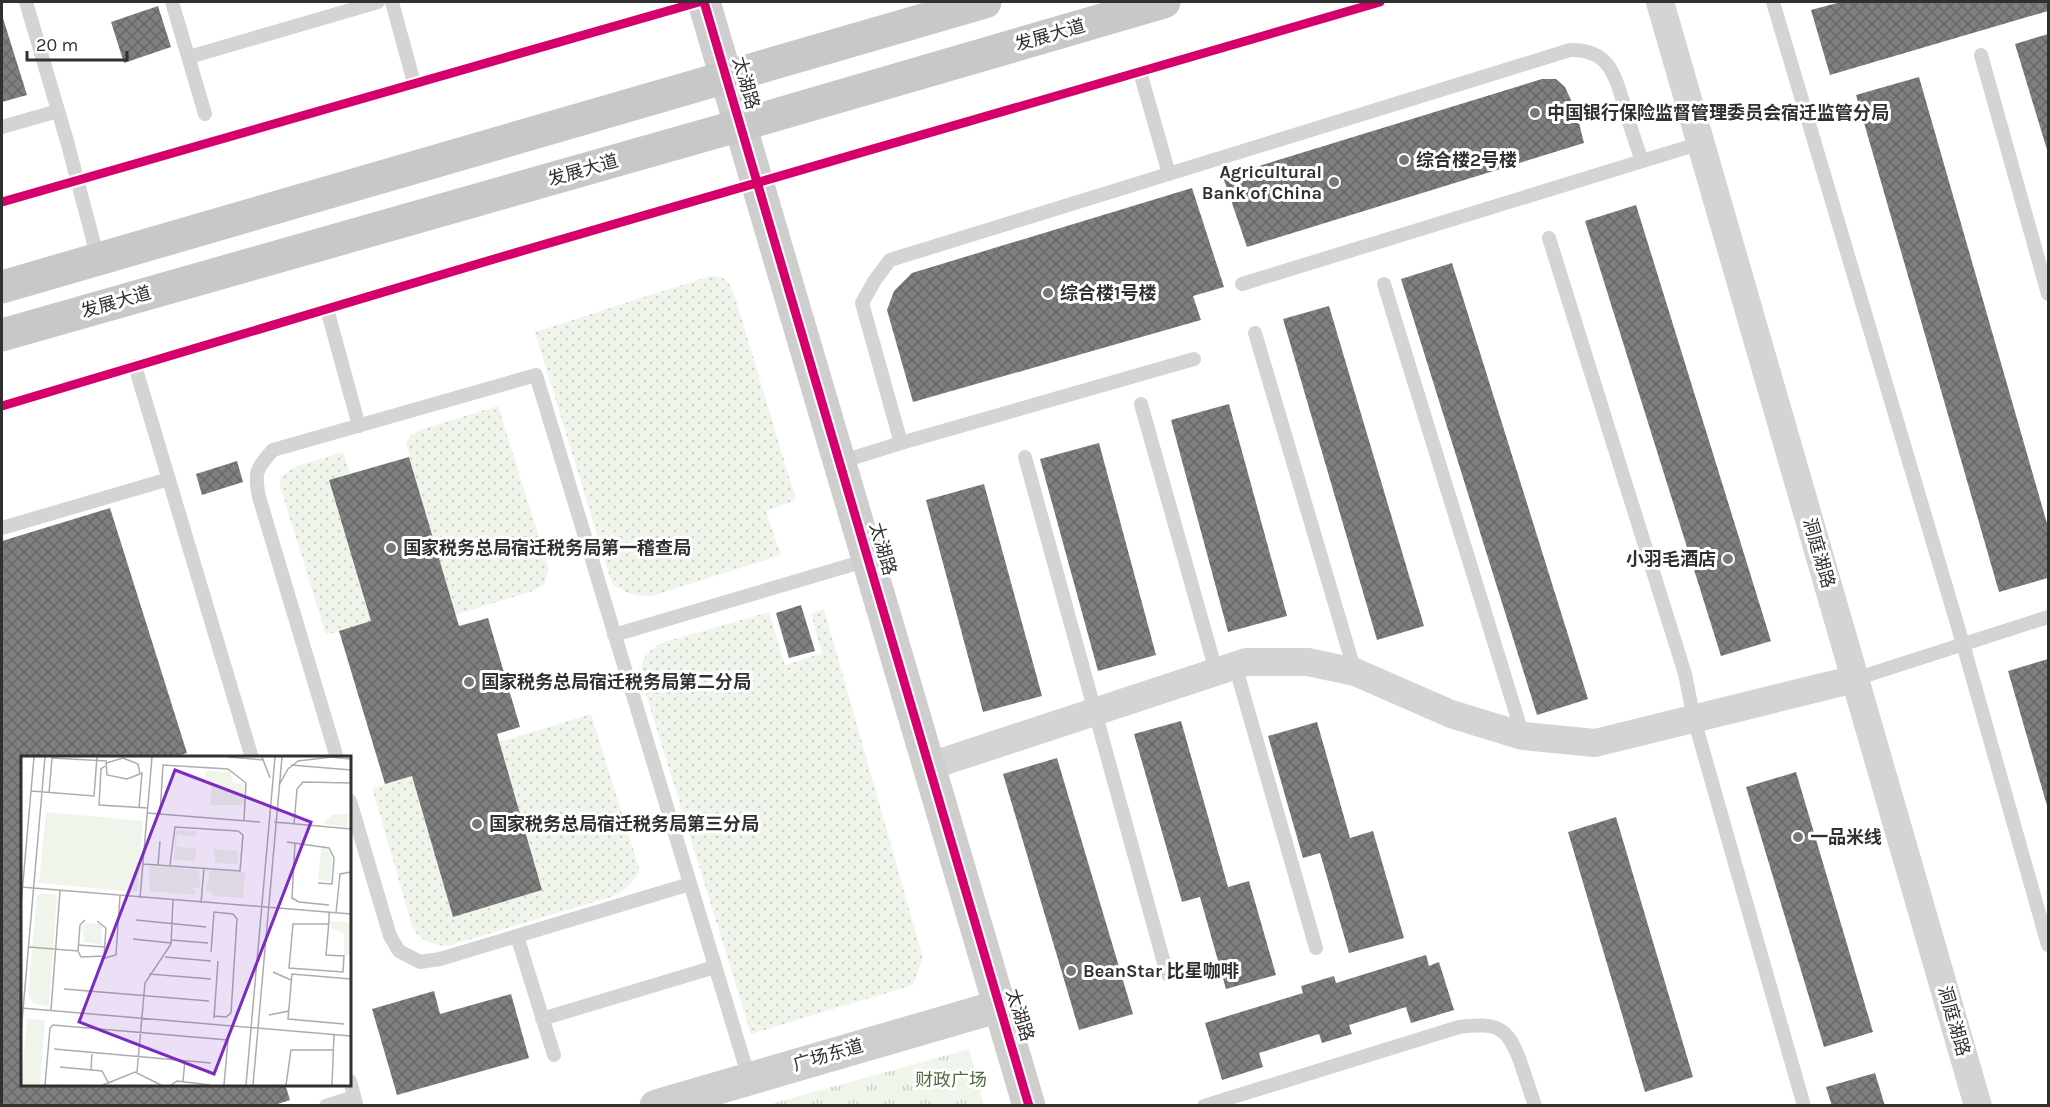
<svg xmlns="http://www.w3.org/2000/svg" width="2050" height="1107" viewBox="0 0 2050 1107" font-family="Karla,'Noto Sans SC',sans-serif">
<style>
.grass{fill:url(#grass-dots)}
.park{fill:url(#park-tufts)}
.building{fill:url(#building-cross-hatch)}
.lines{fill:none;stroke-linecap:round;stroke-linejoin:round}
.lane{stroke:#d4d4d4;stroke-width:14}
.street{stroke:#d4d4d4;stroke-width:28}
.secondary{stroke:#cecece;stroke-width:33}
.primary{stroke:#c8c8c8;stroke-width:33}
.cycleway-casing{stroke:#fff;stroke-width:13}
.cycleway{stroke:#d6006c;stroke-width:9}
.poi-dot{fill:#787878;stroke:#fff;stroke-width:2}
.labels{text-anchor:middle;dominant-baseline:central;stroke-width:6;stroke-linejoin:round;paint-order:stroke}
.street-label{font-size:18px;fill:#303030;stroke:#fff}
.poi-label{font-size:18px;font-weight:bold;fill:#303030;stroke:#fff;text-anchor:start}
.park-label{font-size:18px;fill:#4e6c3c;stroke:#fff}
.inset-road{fill:none;stroke:#acacac;stroke-width:1.5}
.view{fill:#7b2cbf;fill-opacity:0.15;stroke:#7b2cbf;stroke-width:3}
.inset-edge{fill:none;stroke:#303030;stroke-width:3}
</style>
<defs>
<pattern id="grass-dots" width="8" height="8" patternUnits="userSpaceOnUse" patternTransform="scale(1.5)"><rect width="8" height="8" fill="#f0f5ec"/><path d="M2 2h.1M6 6h.1" fill="none" stroke="#ced2cb" stroke-width="1.8" stroke-linecap="round"/></pattern>
<pattern id="park-tufts" width="24" height="20" patternUnits="userSpaceOnUse" patternTransform="scale(1.5)"><rect width="24" height="20" fill="#f0f5ec"/><path d="M3 7l-1-3M5 7V3M7 7l1-3M15 17l-1-3M17 17v-4M19 17l1-3" fill="none" stroke="#ced2cb"/></pattern>
<pattern id="building-cross-hatch" width="8" height="8" patternUnits="userSpaceOnUse" patternTransform="scale(1.5)"><rect width="8" height="8" fill="#7f7f7f"/><path d="M0 0l8 8M0 8l8-8" fill="none" stroke="#686868"/></pattern>
</defs>
<rect width="100%" height="100%" fill="#fff"/>
<path class="grass" d="M 710,276 C 726,276 730,282 735,297 L 796,500 L 766,511 L 781,555 L 652,596 C 633,596 628,594 612,584 L 535,332 Z
M 498,406 L 549,569 L 544,585 L 533,591 L 455,615 L 406,444 L 410,436 L 420,430 Z
M 343,452 L 350,474 L 330,480 L 371,621 L 326,635 L 280,486 L 281,476 L 297,466 Z
M 824,609 L 923,958 L 913,985 L 751,1034 L 640,675 C 642,658 646,653 661,643 L 769,612 L 785,665 L 822,653 L 811,614 Z
M 591,714 L 640,871 C 632,883 626,889 614,896 L 447,946 C 433,945 422,941 413,929 L 372,788 L 412,776 L 453,916 L 542,890 L 499,742 Z"/>
<path class="park" d="M 969,1049 L 984,1105 L 767,1105 Z"/>
<path class="building" d="M 1841,2 L 2048,2 L 2048,11 L 1830,75 L 1811,10 Z
M 158,6 L 171,47 L 124,63 L 111,22 Z
M 2,15 L 27,95 L 2,102 Z
M 2048,34 L 2048,153 L 2015,44 Z
M 1919,77 L 2048,527 L 2048,578 L 1999,592 L 1856,95 Z
M 1542,79 L 1556,79 L 1565,87 L 1576,111 L 1584,143 L 1247,247 L 1223,177 Z
M 1192,188 L 1224,287 L 1193,296 L 1201,320 L 913,402 L 887,310 L 894,291 L 912,273 Z
M 1636,205 L 1771,641 L 1721,656 L 1585,221 Z
M 1452,263 L 1588,699 L 1537,715 L 1401,279 Z
M 1329,306 L 1424,626 L 1377,640 L 1283,319 Z
M 1229,404 L 1287,616 L 1228,632 L 1171,420 Z
M 1099,443 L 1156,655 L 1098,671 L 1040,459 Z
M 409,457 L 459,626 L 488,618 L 520,727 L 497,734 L 542,890 L 453,917 L 412,776 L 385,784 L 339,631 L 371,621 L 329,480 Z
M 237,461 L 243,482 L 202,495 L 196,474 Z
M 984,484 L 1042,696 L 983,712 L 926,500 Z
M 110,508 L 187,753 L 172,758 L 22,758 L 22,1084 L 285,1084 L 290,1100 L 272,1106 L 2,1106 L 2,541 Z
M 801,605 L 815,651 L 789,658 L 776,613 Z
M 2048,659 L 2048,809 L 2008,671 Z
M 1181,721 L 1228,887 L 1249,881 L 1276,975 L 1226,989 L 1200,897 L 1182,902 L 1134,734 Z
M 1317,722 L 1350,838 L 1373,831 L 1404,938 L 1349,953 L 1320,853 L 1303,858 L 1268,736 Z
M 1057,758 L 1133,1014 L 1079,1030 L 1003,774 Z
M 1796,772 L 1873,1032 L 1824,1047 L 1746,787 Z
M 1616,817 L 1693,1077 L 1645,1092 L 1568,832 Z
M 1426,955 L 1429,966 L 1439,962 L 1454,1010 L 1411,1023 L 1406,1007 L 1349,1025 L 1352,1034 L 1322,1043 L 1319,1034 L 1259,1053 L 1263,1067 L 1222,1080 L 1205,1023 L 1303,993 L 1301,986 L 1334,976 L 1336,983 Z
M 434,991 L 440,1014 L 511,994 L 529,1058 L 397,1095 L 372,1009 Z
M 1875,1073 L 1885,1106 L 1832,1106 L 1826,1087 Z"/>
<g class="lines">
<path class="lane" d="M 26,2 L 67,141 L 98,259
M 172,2 L 205,114
M 392,2 L 414,83
M 1773,2 L 1963,644 L 2048,945
M 1981,55 L 2048,294
M 189,57 L 378,2
M 1140,72 L 1169,174
M 2,127 L 58,111
M 1549,238 L 1685,674 L 1694,719 L 1804,1106
M 1242,284 L 1701,143
M 1384,284 L 1523,736
M 327,309 L 359,426
M 1255,333 L 1355,672
M 1194,359 L 901,443 L 862,303 L 875,280 L 890,260 L 1570,50 C 1610,49 1615,76 1625,108 C 1630,126 1636,144 1642,161
M 135,366 L 252,758
M 1141,404 L 1216,671
M 1025,457 L 1167,974
M 840,462 L 901,443
M 2,528 L 169,479
M 614,635 L 868,560
M 1235,665 L 1316,948
M 1855,679 L 2048,617
M 337,758 L 259,497 C 254,472 256,469 273,450 L 536,375 L 749,1078
M 350,801 L 390,936 L 399,951 L 420,962 L 440,959 L 690,884
M 517,936 L 554,1055
M 542,1019 L 715,967
M 350,1081 L 356,1103
M 326,1106 L 354,1097
M 1204,1106 L 1459,1027 C 1496,1023 1507,1025 1520,1061 C 1525,1076 1530,1091 1535,1106"/>
<path class="street" d="M 1660,2 L 1978,1106
M 930,766 L 1246,662 L 1308,662 L 1355,672 L 1451,714 L 1523,736 L 1595,743 L 1855,679"/>
<path class="secondary" d="M 704,2 L 1029,1106
M 656,1106 L 1000,1006"/>
<path class="primary" d="M 2,287 L 985,2
M 2,335 L 741,125 L 1164,2"/>
<g class="cycleway-casing">
<path id="cycleway" d="M 704,2 L 1029,1106
M 2,202 L 699,2
M 2,406 L 501,257 L 1380,2"/>
</g>
<use href="#cycleway" class="cycleway"/>
</g>
<g class="poi-dot">
<circle cx="1535" cy="113" r="6"/>
<circle cx="1404" cy="160" r="6"/>
<circle cx="1334" cy="182" r="6"/>
<circle cx="1048" cy="293" r="6"/>
<circle cx="391" cy="548" r="6"/>
<circle cx="1728" cy="559" r="6"/>
<circle cx="469" cy="682" r="6"/>
<circle cx="477" cy="824" r="6"/>
<circle cx="1798" cy="837" r="6"/>
<circle cx="1071" cy="971" r="6"/>
</g>
<g class="labels">
<g class="street-label">
<text transform="translate(1050 35) rotate(-16)">发展大道</text>
<text transform="translate(746 83) rotate(74)">太湖路</text>
<text transform="translate(583 170) rotate(-16)">发展大道</text>
<text transform="translate(116 302) rotate(-16)">发展大道</text>
<text transform="translate(883 549) rotate(74)">太湖路</text>
<text transform="translate(1819 553) rotate(74)">洞庭湖路</text>
<text transform="translate(1020 1015) rotate(73)">太湖路</text>
<text transform="translate(1954 1021) rotate(74)">洞庭湖路</text>
<text transform="translate(828 1055) rotate(-16)">广场东道</text>
</g>
<g class="poi-label">
<text x="1547" y="113">中国银行保险监督管理委员会宿迁监管分局</text>
<text x="1416" y="160">综合楼2号楼</text>
<text x="1322" y="172" text-anchor="end">Agricultural<tspan x="1322" dy="21">Bank of China</tspan></text>
<text x="1060" y="293">综合楼1号楼</text>
<text x="403" y="548">国家税务总局宿迁税务局第一稽查局</text>
<text x="1716" y="559" text-anchor="end">小羽毛酒店</text>
<text x="481" y="682">国家税务总局宿迁税务局第二分局</text>
<text x="489" y="824">国家税务总局宿迁税务局第三分局</text>
<text x="1810" y="837">一品米线</text>
<text x="1083" y="971">BeanStar 比星咖啡</text>
</g>
<g class="park-label">
<text x="951" y="1080">财政广场</text>
</g>
</g>
<g transform="translate(21 756)">
<rect width="330" height="330" fill="#fff"/>
<path d="M 185,15 L 210,16 L 211,26 L 224,29 L 223,49 L 189,49 L 191,24 L 184,23 ZM 327,57 L 326,71 L 302,68 L 311,59 ZM 155,74 L 176,75 L 175,80 L 156,79 L 155,91 L 175,93 L 174,105 L 153,104 ZM 300,92 L 306,93 L 311,103 L 309,125 L 297,124 ZM 193,93 L 216,95 L 217,108 L 194,107 ZM 128,110 L 178,114 L 179,132 L 171,132 L 176,139 L 129,135 ZM 189,114 L 224,116 L 222,142 L 191,140 L 191,136 L 185,136 ZM 20,137 L 36,139 L 28,251 L 12,247 L 7,239 L 16,140 ZM 310,165 L 330,167 L 330,199 L 323,199 L 323,177 L 310,172 ZM 65,167 L 79,168 L 83,172 L 80,172 L 81,189 L 60,185 L 63,184 L 61,171 ZM 6,263 L 24,264 L 19,329 L 0,329 Z" fill="#f0f5ec"/>
<path d="M 25,56 L 122,65 L 116,136 L 18,127 Z" fill="#f0f5ec"/>
<path class="inset-road" d="M 207,1 L 243,4M 241,1 L 249,22M 310,1 L 330,3M 102,2 L 117,8 L 119,18 L 106,23 L 86,19 L 85,7 ZM 270,9 L 330,14M 84,10 L 80,13 L 78,49 L 127,52M 258,29 L 267,13 L 277,5 L 311,1M 10,35 L 73,40 L 76,1M 28,37 L 31,2 L 86,5M 118,52 L 121,16M 126,57 L 239,66M 139,58 L 142,9 L 207,13 L 225,27 L 223,65M 253,66 L 330,73M 273,68 L 276,33 L 282,26 L 330,27M 266,86 L 308,92 L 313,102 L 311,128 L 297,127M 274,87 L 271,142 L 278,146 L 308,149M 122,108 L 219,115 L 222,79 L 217,75 L 154,71 L 149,109M 137,109 L 139,85M 0,131 L 330,158M 119,142 L 131,1M 180,147 L 183,112M 0,149 L 13,1M 315,157 L 319,118 L 330,116M 115,164 L 185,171M 308,168 L 272,168 L 268,212 L 322,216 L 323,200 L 305,199 L 308,165 L 308,156M 112,183 L 150,187M 150,184 L 187,187M 57,189 L 84,191M 8,191 L 57,195 L 59,169 L 64,164M 57,195 L 60,201 L 83,200 L 85,172 L 76,165M 190,196 L 193,156 L 212,158 L 216,163 L 210,257 L 205,261 L 193,260M 144,201 L 190,205M 80,203 L 95,199 L 99,140M 252,216 L 270,224M 128,218 L 190,223M 43,233 L 188,245M 0,252 L 330,280M 30,254 L 39,135M 248,259 L 268,255M 193,262 L 197,205M 323,268 L 267,263 L 271,218 L 330,223M 0,277 L 24,1M 33,293 L 190,307M 39,311 L 81,315 L 87,326M 70,314 L 71,296M 116,316 L 124,227 L 150,188 L 152,144M 162,325 L 164,304M 24,329 L 29,272 L 32,269 L 207,284 L 203,329M 82,329 L 114,316 L 140,329M 150,329 L 156,325 L 189,329M 225,329 L 254,1M 232,329 L 261,1M 265,329 L 270,294 L 312,294M 311,329 L 313,278"/>
<path class="view" d="M 154,14 L 290,66 L 193,318 L 58,266 Z"/>
<rect width="330" height="330" class="inset-edge"/>
</g>
<rect width="2050" height="1107" fill="none" stroke="#303030" stroke-width="6"/>
<path d="M27 51v9h100v-9" fill="none" stroke="#303030" stroke-width="3"/>
<text x="36" y="51" font-size="18" fill="#303030" stroke="#ffffff" stroke-width="4.5" paint-order="stroke">20 m</text>
</svg>
